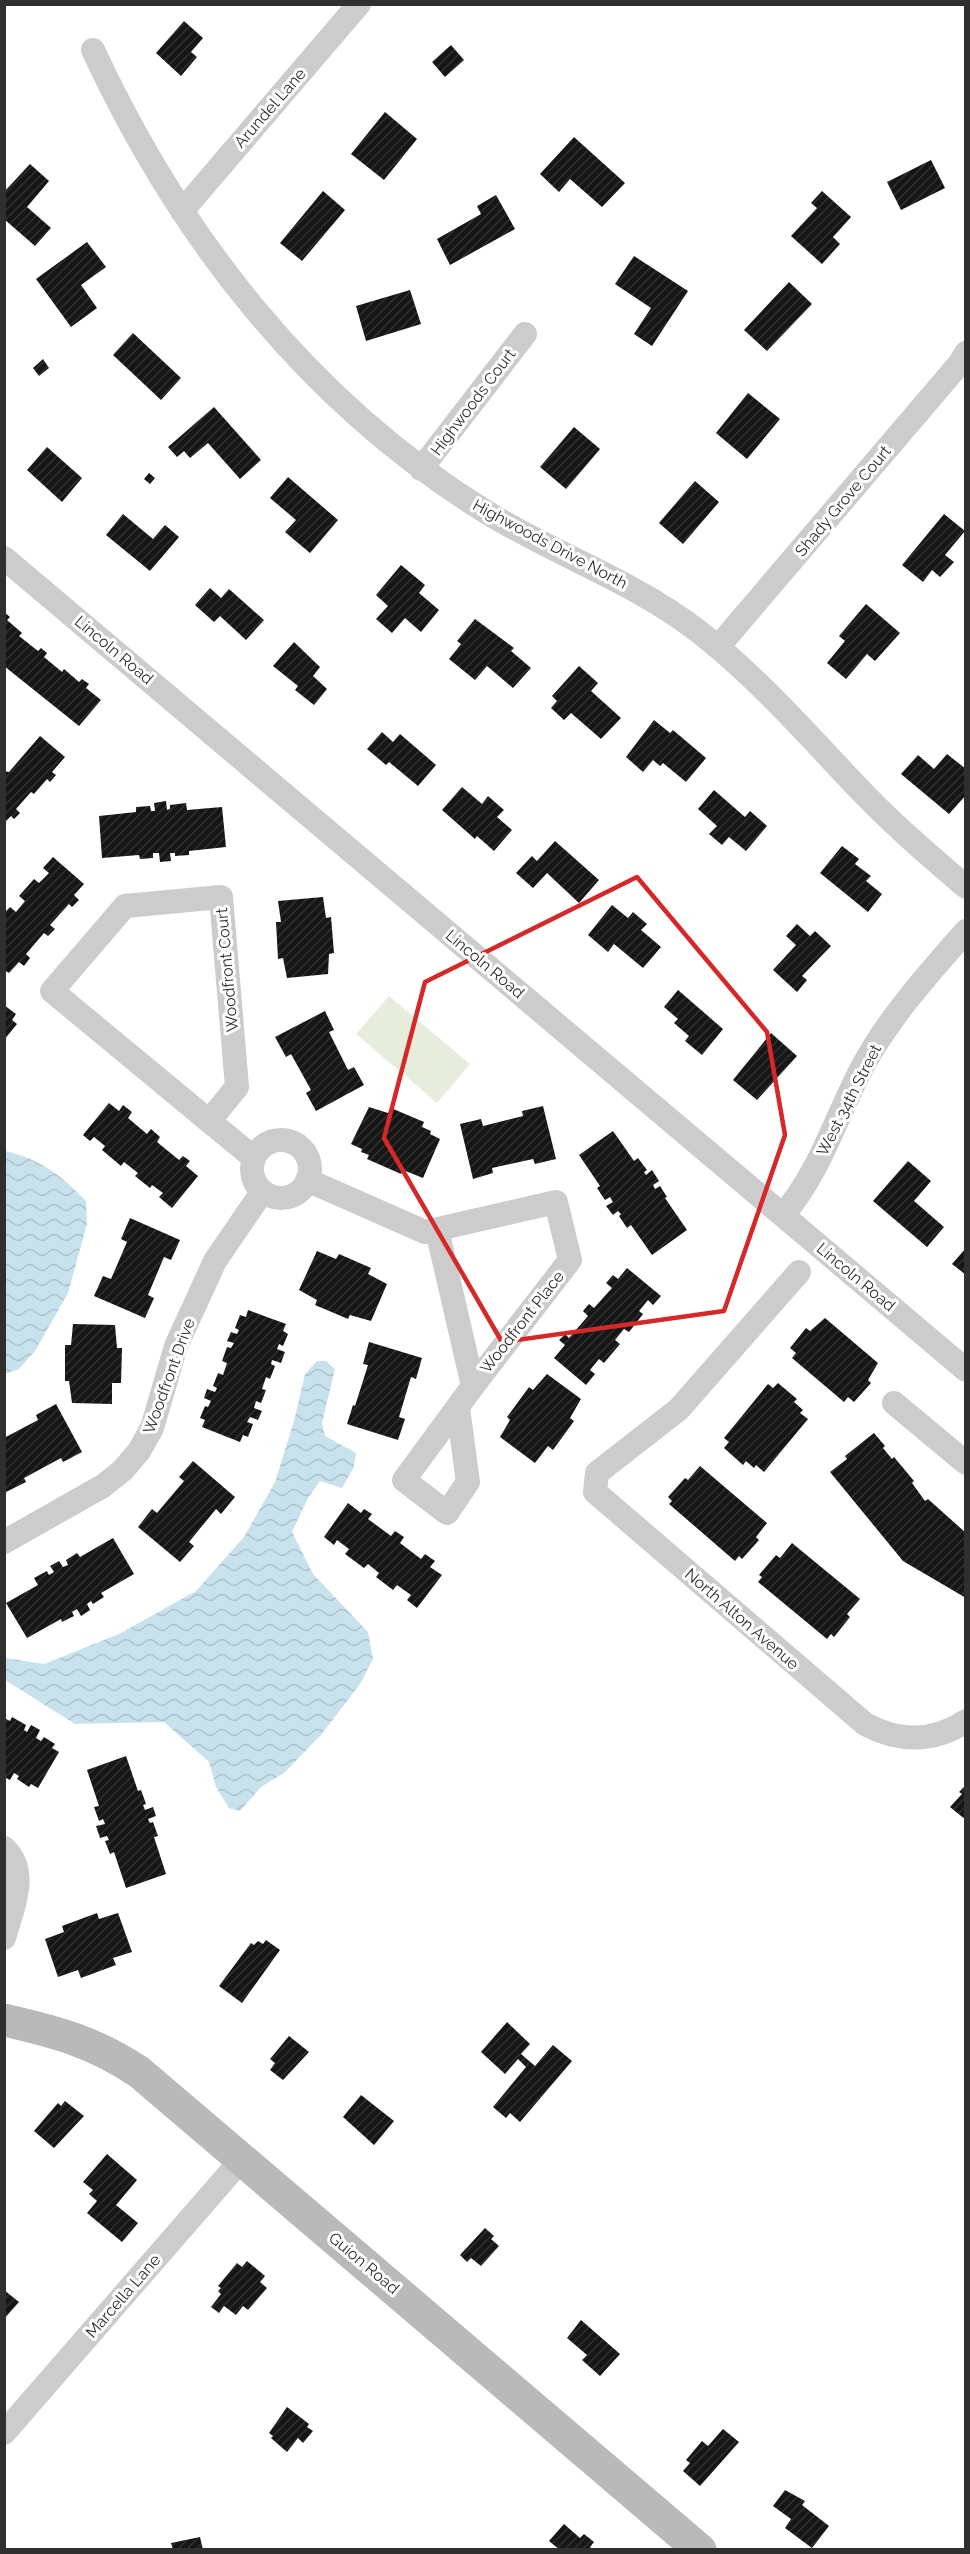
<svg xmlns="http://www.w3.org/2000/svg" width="970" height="2554" viewBox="0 0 970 2554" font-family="Raleway,sans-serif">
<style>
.grass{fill:#e7eddc}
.water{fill:url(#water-waves)}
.building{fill:url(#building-hatch)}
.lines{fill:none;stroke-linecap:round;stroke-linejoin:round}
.street{stroke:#ccc;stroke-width:24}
.secondary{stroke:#b9b9b9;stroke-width:33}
.marked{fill:none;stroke:#d62828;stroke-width:4.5;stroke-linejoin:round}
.labels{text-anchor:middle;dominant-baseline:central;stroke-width:6;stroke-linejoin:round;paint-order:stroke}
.street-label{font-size:16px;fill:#2f2f2f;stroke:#fff}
</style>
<defs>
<pattern id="water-waves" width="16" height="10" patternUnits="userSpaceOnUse" patternTransform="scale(1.5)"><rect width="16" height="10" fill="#c8e2ed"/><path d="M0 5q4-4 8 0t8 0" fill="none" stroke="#acc2cc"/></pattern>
<pattern id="building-hatch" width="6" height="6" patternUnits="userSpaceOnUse" patternTransform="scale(1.5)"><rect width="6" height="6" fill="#161616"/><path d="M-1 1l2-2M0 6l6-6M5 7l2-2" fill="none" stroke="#303030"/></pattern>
</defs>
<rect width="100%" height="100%" fill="#fff"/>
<path class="grass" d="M 389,996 L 470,1064 L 437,1103 L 356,1034 Z"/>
<path class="water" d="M 5,1151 C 40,1159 61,1175 86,1201 L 87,1224 L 68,1293 L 35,1351 L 19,1369 L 5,1374 Z
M 317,1361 L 326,1361 L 335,1369 L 322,1423 L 325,1436 L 356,1453 L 354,1467 L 342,1488 L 320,1481 L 308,1498 L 292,1532 L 313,1574 L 368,1632 L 373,1659 L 360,1684 L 321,1735 L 284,1773 L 261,1787 L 240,1811 L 229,1808 L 216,1787 L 209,1762 L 164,1722 L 75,1724 L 5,1680 L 5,1658 L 44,1664 L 119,1634 L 196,1591 L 244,1537 L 275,1482 L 294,1421 L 305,1374 Z"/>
<path class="building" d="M 184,21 L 203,38 L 191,52 L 197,57 L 181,76 L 156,53 Z
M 451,45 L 464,60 L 445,77 L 432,62 Z
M 385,112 L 417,139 L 384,180 L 351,154 Z
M 574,137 L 625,183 L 602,207 L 570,179 L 559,192 L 540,174 Z
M 931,160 L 945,188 L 901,210 L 887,182 Z
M 30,164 L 49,181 L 27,207 L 51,228 L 35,246 L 4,219 L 4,192 Z
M 323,191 L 345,210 L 302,261 L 280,243 Z
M 822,191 L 851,217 L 833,237 L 840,244 L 822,264 L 791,236 L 817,208 L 811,203 Z
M 496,195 L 515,229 L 450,265 L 437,239 L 481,214 L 477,206 Z
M 87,242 L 106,267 L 81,285 L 97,308 L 71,327 L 36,279 Z
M 634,256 L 688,291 L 652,346 L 634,334 L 651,308 L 615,284 Z
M 789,282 L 812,304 L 767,351 L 744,330 Z
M 410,290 L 421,324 L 366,341 L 356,306 Z
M 133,333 L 181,378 L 161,400 L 113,355 Z
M 43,359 L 49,368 L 39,376 L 33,368 Z
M 748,393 L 780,419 L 747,459 L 716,433 Z
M 214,407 L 261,460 L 240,479 L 208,443 L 190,458 L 184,451 L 177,457 L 168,447 Z
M 574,427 L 600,449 L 566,489 L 540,467 Z
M 47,447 L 82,478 L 62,502 L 27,470 Z
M 149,473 L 155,478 L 150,484 L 144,479 Z
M 288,477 L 338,520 L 310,553 L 285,532 L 296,520 L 270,498 Z
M 695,481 L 719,502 L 683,544 L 659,523 Z
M 123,514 L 153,539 L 165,525 L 179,537 L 150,571 L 106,535 Z
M 944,514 L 965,531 L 945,555 L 954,562 L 940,577 L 932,570 L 923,582 L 902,565 Z
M 401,565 L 425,585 L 419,593 L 439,610 L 421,632 L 405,618 L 392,633 L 376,619 L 388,606 L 376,595 Z
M 210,588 L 221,598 L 229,589 L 264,620 L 246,640 L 220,616 L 214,622 L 195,605 Z
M 866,604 L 900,633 L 875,661 L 867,654 L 846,679 L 827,663 L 845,641 L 839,636 Z
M 4,612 L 10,617 L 7,620 L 22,633 L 19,636 L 38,651 L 41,648 L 47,653 L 44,657 L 62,672 L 64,669 L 79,682 L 82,679 L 89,684 L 86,688 L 101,700 L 79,726 L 4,666 Z
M 475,619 L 514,648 L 511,651 L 531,668 L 513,688 L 487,666 L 475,680 L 449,659 L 461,644 L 457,641 Z
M 294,642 L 320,667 L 313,676 L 327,689 L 314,705 L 295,690 L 298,686 L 273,666 Z
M 579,666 L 598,683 L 591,691 L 621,718 L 601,739 L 571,713 L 564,720 L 551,708 L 557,701 L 552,696 Z
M 654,720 L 670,733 L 673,730 L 706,758 L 686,782 L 663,763 L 660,766 L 653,760 L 643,772 L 626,757 Z
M 382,732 L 393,742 L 400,734 L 436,765 L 418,786 L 389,762 L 386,765 L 367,749 Z
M 40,736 L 65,757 L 52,772 L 56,775 L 50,782 L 47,779 L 34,794 L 31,792 L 16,809 L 20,813 L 14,819 L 11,816 L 4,823 L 4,771 L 9,772 Z
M 947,754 L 966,769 L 966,795 L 949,814 L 901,774 L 918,755 L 934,769 Z
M 462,787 L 482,804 L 488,796 L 504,810 L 497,817 L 512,830 L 494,851 L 477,836 L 475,839 L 442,810 Z
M 714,790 L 745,817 L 750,811 L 767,826 L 746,851 L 729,837 L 722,845 L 709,834 L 717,826 L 698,809 Z
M 166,801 L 167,810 L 170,809 L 170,805 L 186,803 L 187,810 L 222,807 L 226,847 L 189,851 L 189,855 L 175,856 L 175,853 L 170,853 L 171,861 L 160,862 L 159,853 L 153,853 L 153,858 L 140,859 L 139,855 L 102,858 L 99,816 L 136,812 L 136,807 L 150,806 L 151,811 L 155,811 L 154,803 Z
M 555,841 L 599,880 L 579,903 L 547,873 L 533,888 L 516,873 L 532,856 L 537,861 Z
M 842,846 L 859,859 L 855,864 L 871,876 L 866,881 L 882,894 L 868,912 L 820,873 Z
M 53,857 L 84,884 L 74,895 L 79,900 L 72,907 L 69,904 L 50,925 L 55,929 L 48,936 L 44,933 L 26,954 L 30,958 L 24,966 L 19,962 L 9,973 L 4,970 L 4,913 L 10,907 L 16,912 L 25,901 L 19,896 L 34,879 L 39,883 L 49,873 L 43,868 Z
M 323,897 L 326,918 L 331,917 L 334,953 L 329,954 L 328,974 L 287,978 L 283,958 L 278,959 L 276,922 L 281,922 L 278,901 Z
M 612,905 L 628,918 L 633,912 L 647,924 L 641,930 L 661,947 L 643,968 L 614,944 L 608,952 L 588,935 Z
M 797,924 L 810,936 L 815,931 L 831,946 L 802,976 L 807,980 L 797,992 L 773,970 L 796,945 L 786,936 Z
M 678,990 L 723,1029 L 702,1055 L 685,1041 L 689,1036 L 674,1023 L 678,1019 L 664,1007 Z
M 4,1005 L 16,1014 L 12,1020 L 17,1024 L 4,1040 Z
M 325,1011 L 334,1030 L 329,1032 L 348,1070 L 354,1067 L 364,1085 L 316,1111 L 306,1093 L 311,1090 L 291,1054 L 286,1057 L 275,1037 Z
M 771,1033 L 797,1056 L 757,1100 L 733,1080 Z
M 109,1103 L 119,1111 L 123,1105 L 132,1112 L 128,1118 L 147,1134 L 151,1129 L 160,1137 L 157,1142 L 179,1160 L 183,1156 L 190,1161 L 186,1166 L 198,1176 L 172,1208 L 159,1197 L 163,1193 L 152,1185 L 150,1188 L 135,1176 L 138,1173 L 124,1162 L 121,1166 L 102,1150 L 105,1146 L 94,1137 L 90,1141 L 83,1135 Z
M 543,1106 L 556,1159 L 535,1164 L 533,1159 L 492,1168 L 493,1173 L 473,1179 L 460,1124 L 481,1119 L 483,1126 L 523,1116 L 522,1111 Z
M 369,1107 L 388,1113 L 391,1108 L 424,1122 L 422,1127 L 431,1131 L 430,1134 L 440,1139 L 423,1178 L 403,1170 L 401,1174 L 367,1159 L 369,1155 L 361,1152 L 362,1149 L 351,1144 Z
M 613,1131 L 634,1161 L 638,1158 L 647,1170 L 644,1172 L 646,1175 L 652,1170 L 659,1181 L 653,1185 L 655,1189 L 660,1186 L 667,1197 L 665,1198 L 687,1230 L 652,1255 L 631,1225 L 627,1228 L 619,1216 L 621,1214 L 618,1211 L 613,1215 L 606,1206 L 613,1202 L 610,1197 L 605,1200 L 597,1188 L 600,1186 L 579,1155 Z
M 908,1161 L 931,1181 L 914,1201 L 944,1227 L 927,1247 L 873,1201 Z
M 130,1218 L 180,1240 L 171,1260 L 164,1257 L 148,1295 L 154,1298 L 145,1318 L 94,1296 L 103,1276 L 111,1279 L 127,1242 L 121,1239 Z
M 966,1248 L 966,1275 L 952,1264 Z
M 317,1251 L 336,1259 L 339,1254 L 371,1268 L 368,1274 L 387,1284 L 371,1321 L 350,1315 L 348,1319 L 315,1305 L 317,1300 L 299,1290 Z
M 627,1268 L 661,1296 L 653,1305 L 648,1300 L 639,1311 L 643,1314 L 629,1332 L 624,1329 L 615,1340 L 620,1344 L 604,1363 L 599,1359 L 590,1370 L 595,1374 L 586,1385 L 554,1358 L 565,1345 L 559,1340 L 565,1334 L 569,1338 L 588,1316 L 583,1311 L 589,1304 L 594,1308 L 612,1288 L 606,1283 L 613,1275 L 618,1279 Z
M 248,1310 L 286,1324 L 283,1331 L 288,1334 L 283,1346 L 279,1344 L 277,1349 L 285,1352 L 281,1363 L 272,1360 L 271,1364 L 275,1366 L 270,1379 L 266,1377 L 262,1389 L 266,1390 L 261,1403 L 256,1401 L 254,1408 L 262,1411 L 258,1420 L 250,1417 L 247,1422 L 253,1424 L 248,1437 L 243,1435 L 240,1442 L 202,1427 L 205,1420 L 200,1418 L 205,1406 L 208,1407 L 211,1401 L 204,1398 L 207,1389 L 215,1392 L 217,1388 L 213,1386 L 218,1373 L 223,1375 L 227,1363 L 222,1361 L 227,1347 L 231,1348 L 234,1343 L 227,1341 L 231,1332 L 237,1334 L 239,1330 L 235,1328 L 240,1315 L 246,1317 Z
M 825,1318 L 878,1363 L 868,1380 L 871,1383 L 854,1402 L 848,1397 L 844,1402 L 792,1358 L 796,1353 L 790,1348 L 806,1328 L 810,1331 Z
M 73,1324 L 115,1325 L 117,1348 L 122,1348 L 121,1383 L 112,1383 L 112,1404 L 72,1403 L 69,1381 L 65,1381 L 65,1345 L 71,1345 Z
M 369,1342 L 422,1358 L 416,1379 L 411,1377 L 399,1417 L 405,1419 L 398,1440 L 347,1424 L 353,1405 L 355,1406 L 368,1365 L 363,1364 Z
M 547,1374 L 581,1399 L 570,1418 L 574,1421 L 553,1450 L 548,1446 L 535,1463 L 500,1437 L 510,1420 L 507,1417 L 529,1387 L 533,1390 Z
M 778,1383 L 797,1399 L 794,1402 L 803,1410 L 800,1413 L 808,1419 L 764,1472 L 756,1465 L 754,1468 L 746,1461 L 743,1465 L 724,1448 L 729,1442 L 724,1438 L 768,1384 L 773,1388 Z
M 56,1404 L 82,1452 L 63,1462 L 61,1458 L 24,1478 L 26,1482 L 6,1492 L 4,1489 L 4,1438 L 38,1420 L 36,1415 Z
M 874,1433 L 885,1446 L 883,1448 L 892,1459 L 894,1457 L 914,1481 L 912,1483 L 925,1501 L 928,1499 L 966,1533 L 966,1598 L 903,1561 L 830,1472 L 847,1459 L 845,1456 Z
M 193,1461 L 235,1497 L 221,1514 L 216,1509 L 189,1542 L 194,1546 L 180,1562 L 138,1527 L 152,1509 L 157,1513 L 184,1481 L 179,1477 Z
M 700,1466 L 767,1523 L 756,1537 L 759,1540 L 742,1559 L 739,1556 L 735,1561 L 669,1504 L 672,1501 L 668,1497 L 685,1478 L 688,1480 Z
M 348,1503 L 361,1513 L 364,1509 L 372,1514 L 368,1519 L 391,1536 L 395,1531 L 404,1537 L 400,1543 L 421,1559 L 425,1554 L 435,1561 L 430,1567 L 442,1575 L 417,1608 L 407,1600 L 411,1595 L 397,1585 L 393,1590 L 376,1577 L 379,1573 L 368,1564 L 364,1568 L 345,1554 L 349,1549 L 337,1540 L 334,1545 L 324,1537 Z
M 113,1538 L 134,1574 L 101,1593 L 104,1597 L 93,1604 L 91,1601 L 87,1604 L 90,1610 L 81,1616 L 77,1609 L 72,1612 L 74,1616 L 62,1622 L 61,1619 L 27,1638 L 6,1603 L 38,1585 L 34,1578 L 47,1571 L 49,1575 L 54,1572 L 50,1566 L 59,1561 L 63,1567 L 68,1565 L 66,1560 L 77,1553 L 80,1557 Z
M 792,1543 L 860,1599 L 847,1614 L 850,1617 L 834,1637 L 831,1634 L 827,1639 L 758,1582 L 762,1577 L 759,1575 L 776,1555 L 780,1558 Z
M 12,1717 L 26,1725 L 24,1730 L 27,1732 L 31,1725 L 40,1730 L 36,1738 L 41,1741 L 44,1737 L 55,1744 L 52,1748 L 59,1752 L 38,1788 L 31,1784 L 29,1787 L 17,1779 L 19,1776 L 14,1773 L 10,1780 L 4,1777 L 4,1718 L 10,1721 Z
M 126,1756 L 138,1791 L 141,1790 L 145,1801 L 146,1804 L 143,1805 L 145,1810 L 153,1807 L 156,1816 L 148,1819 L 150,1823 L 153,1822 L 158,1836 L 154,1837 L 166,1874 L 126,1888 L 114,1852 L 110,1854 L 105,1841 L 109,1840 L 107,1836 L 100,1838 L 96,1826 L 105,1824 L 103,1819 L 99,1821 L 94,1807 L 99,1806 L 87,1770 Z
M 966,1785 L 966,1820 L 950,1807 L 962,1794 L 959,1792 Z
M 97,1913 L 99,1919 L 118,1913 L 132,1952 L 113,1958 L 116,1965 L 81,1978 L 78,1970 L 58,1977 L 45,1939 L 64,1932 L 62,1926 Z
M 266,1940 L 280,1950 L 242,2003 L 219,1986 L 251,1943 L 254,1945 L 258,1941 L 263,1944 Z
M 507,2022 L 530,2044 L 521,2054 L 535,2066 L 553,2045 L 572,2061 L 520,2122 L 510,2113 L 506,2118 L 493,2107 L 526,2067 L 518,2059 L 505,2074 L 481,2052 Z
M 289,2036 L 309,2052 L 283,2080 L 270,2070 L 275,2063 L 270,2059 Z
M 361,2095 L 394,2121 L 374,2145 L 343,2117 Z
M 65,2101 L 84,2116 L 54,2148 L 34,2131 L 58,2103 L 61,2106 Z
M 107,2154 L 137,2180 L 116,2205 L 138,2223 L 122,2242 L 87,2213 L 97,2201 L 89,2194 L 93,2190 L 83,2182 Z
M 485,2228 L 494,2236 L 491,2239 L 499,2246 L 481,2266 L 471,2258 L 467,2262 L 460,2255 Z
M 247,2261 L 265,2276 L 260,2282 L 267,2288 L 248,2310 L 243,2306 L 236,2315 L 224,2306 L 219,2313 L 211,2307 L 221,2294 L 218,2291 L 221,2288 L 218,2286 L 237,2263 L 242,2267 Z
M 4,2290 L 19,2302 L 4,2319 Z
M 581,2320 L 620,2354 L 600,2376 L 582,2360 L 587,2355 L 567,2338 Z
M 287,2407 L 309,2424 L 307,2427 L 313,2431 L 303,2443 L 298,2438 L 287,2452 L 271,2438 L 273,2436 L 269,2433 Z
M 723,2429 L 739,2442 L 700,2486 L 683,2471 L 690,2463 L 686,2460 L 702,2441 L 708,2446 Z
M 785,2490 L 805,2501 L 802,2505 L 829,2526 L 812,2548 L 785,2528 L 791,2519 L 773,2506 Z
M 564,2524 L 580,2538 L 584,2534 L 594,2542 L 590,2547 L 593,2550 L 560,2550 L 549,2541 Z
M 200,2537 L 203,2550 L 173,2550 L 171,2543 Z"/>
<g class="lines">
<path class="street" d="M 93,50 C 180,237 307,400 483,510 C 553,554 632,580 698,631 C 760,679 811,739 865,795 C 897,828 931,857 966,887
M 182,211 L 359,4
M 421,469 L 525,334
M 4,558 L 966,1370
M 718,647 L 960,363 L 966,353
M 221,897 L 237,1087 L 209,1121 L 52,991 L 125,906 Z
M 209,1121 L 254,1158
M252 1169a29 29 0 1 1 58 0a29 29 0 1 1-58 0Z
M 307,1180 L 425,1232 L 556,1202 L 570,1260 L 473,1386
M 783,1215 C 821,1171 837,1113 865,1062 C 892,1014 929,973 966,931
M 437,1230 L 473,1386 L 404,1480 L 447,1513 L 468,1482 L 458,1408
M 799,1272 L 679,1409 L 597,1473 L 595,1492 L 865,1724 C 898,1742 933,1743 966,1721
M 894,1403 L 966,1463
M 4,1542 L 103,1486 L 123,1470 L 139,1451 L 152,1428 L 176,1346 L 215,1261 L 262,1192
M 4,1848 C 30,1872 12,1909 4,1938
M 4,2433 L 242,2159"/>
<path class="secondary" d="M 4,2020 C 57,2032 94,2042 139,2072 L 700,2550"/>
</g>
<path class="marked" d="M 637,877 L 767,1032 L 785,1135 L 724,1311 L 502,1342 L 384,1138 L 425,982 Z"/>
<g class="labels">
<g class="street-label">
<text transform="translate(270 108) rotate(-49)">Arundel Lane</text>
<text transform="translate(473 402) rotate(-53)">Highwoods Court</text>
<text transform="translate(843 501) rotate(-50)">Shady Grove Court</text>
<text transform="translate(550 544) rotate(28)">Highwoods Drive North</text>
<text transform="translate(114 650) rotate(40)">Lincoln Road</text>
<text transform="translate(485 964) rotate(40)">Lincoln Road</text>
<text transform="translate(227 970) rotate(-95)">Woodfront Court</text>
<text transform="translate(849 1100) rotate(-63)">West 34th Street</text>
<text transform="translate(856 1277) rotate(40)">Lincoln Road</text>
<text transform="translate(522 1322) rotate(-52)">Woodfront Place</text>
<text transform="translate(169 1376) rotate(-70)">Woodfront Drive</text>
<text transform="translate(742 1619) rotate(41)">North Alton Avenue</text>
<text transform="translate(364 2263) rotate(40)">Guion Road</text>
<text transform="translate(123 2296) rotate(-49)">Marcella Lane</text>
</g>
</g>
<rect width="970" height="2554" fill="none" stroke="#2f2f2f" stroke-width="12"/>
</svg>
